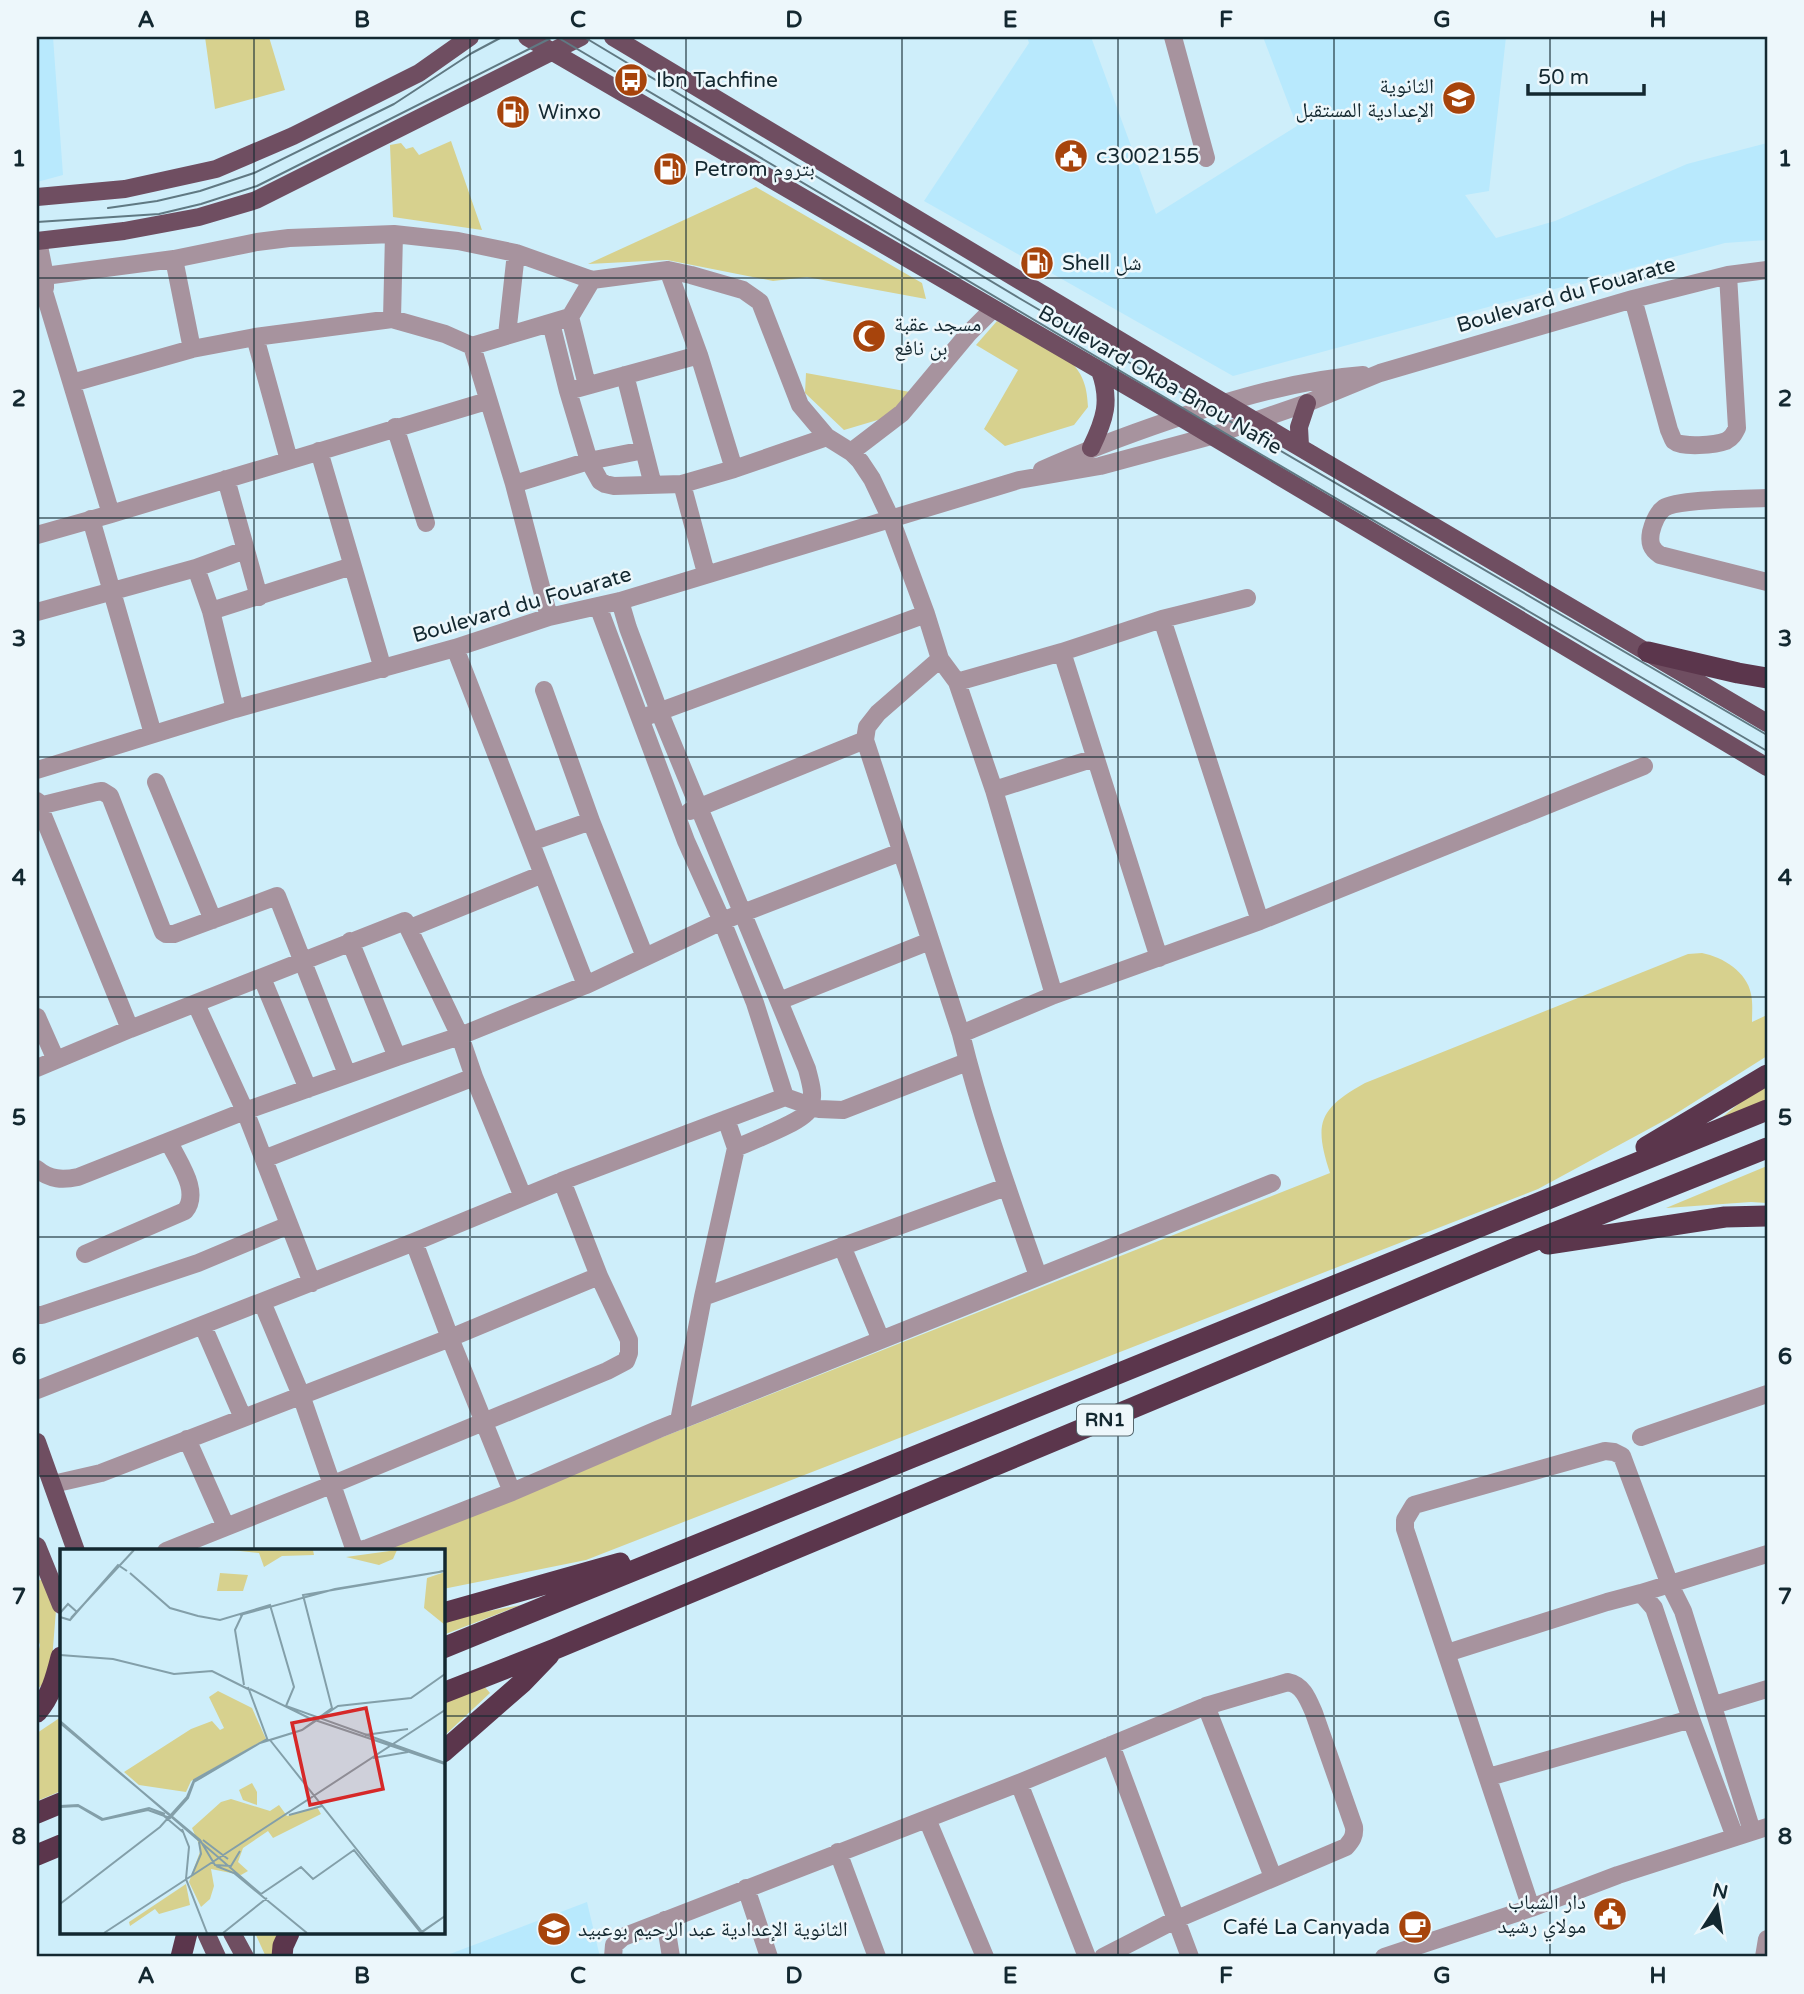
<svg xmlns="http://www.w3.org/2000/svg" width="1804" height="1994" viewBox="0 0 1804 1994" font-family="'Varela Round','Noto Naskh Arabic',sans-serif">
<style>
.built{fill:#b8e9fd}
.green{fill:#d7d18e}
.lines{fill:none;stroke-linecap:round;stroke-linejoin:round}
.minor{stroke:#a7939e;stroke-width:18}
.major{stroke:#6f4e61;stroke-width:18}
.highway{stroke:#5b364c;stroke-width:21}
.tram{stroke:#607983;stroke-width:2}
.grid{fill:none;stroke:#132830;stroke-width:2;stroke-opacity:0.55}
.labels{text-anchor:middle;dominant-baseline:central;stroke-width:5;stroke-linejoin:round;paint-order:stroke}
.shield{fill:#edf7fb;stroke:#54666d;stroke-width:2}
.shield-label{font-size:19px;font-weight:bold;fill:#132830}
.poi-label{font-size:21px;fill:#132830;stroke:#edf7fb;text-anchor:start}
.street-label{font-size:21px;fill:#132830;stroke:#edf7fb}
.inset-road{fill:none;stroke:#839fa9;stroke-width:2}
.view{fill:#d62828;fill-opacity:0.15;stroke:#d62828;stroke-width:3.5}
.inset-edge{fill:none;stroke:#132830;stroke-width:3.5}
.neatline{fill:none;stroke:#132830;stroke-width:2.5}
.grid-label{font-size:23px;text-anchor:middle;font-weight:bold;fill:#132830}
</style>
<rect width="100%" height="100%" fill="#ceeefa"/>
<path class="built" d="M 37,37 L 53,37 L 63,175 L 37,182 Z
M 1027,37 L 1091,37 L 1156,214 L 1297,126 L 1263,37 L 1506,37 L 1489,191 L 1465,195 L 1496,238 L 1555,221 L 1687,164 L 1767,143 L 1767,240 L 1725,243 L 1233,376 L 924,201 L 1029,43 Z
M 587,1902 L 600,1957 L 442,1957 Z"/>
<path class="green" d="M 205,37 L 269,37 L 285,90 L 215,109 Z
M 451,141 L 482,230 L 393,217 L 390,145 L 401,143 L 406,149 L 413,147 L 419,155 Z
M 756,187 L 922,283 L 926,299 L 807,277 L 773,281 L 667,260 L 588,264 Z
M 997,321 L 1070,361 C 1084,375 1087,388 1088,407 L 1074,425 L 1005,446 L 984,429 L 1018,370 L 976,345 Z
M 806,373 L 910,392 L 906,403 L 881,419 L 844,430 L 805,393 Z
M 1702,953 C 1723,957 1747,972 1751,994 C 1753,1003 1752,1013 1752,1022 L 1767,1015 L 1767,1056 L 1669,1118 L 1538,1189 L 586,1560 L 443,1589 L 443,1551 L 375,1551 L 1330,1173 C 1314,1124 1318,1109 1365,1083 L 1688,954 Z
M 1767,1085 L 1767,1101 L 1715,1123 L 1747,1097 Z
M 1767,1166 L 1767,1203 L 1751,1202 L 1666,1208 Z
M 43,1579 L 56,1610 L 52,1660 L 42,1685 L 37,1689 L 37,1658 L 40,1645 L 37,1637 L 37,1581 Z
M 521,1605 L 443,1635 L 443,1620 Z
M 484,1686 L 490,1693 L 443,1737 L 443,1703 Z
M 61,1717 L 61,1791 L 37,1801 L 37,1733 Z
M 255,1933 L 278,1933 L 271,1957 L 266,1957 Z"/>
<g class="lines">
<path class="minor" d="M 1173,37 L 1206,158
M 38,241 L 45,276 L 45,288
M 174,259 L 192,349 L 255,337 L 392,319 L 445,334 L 472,346 L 514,484 L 549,617
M 668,270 L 699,355 L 734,469
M 37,277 L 174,259 L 257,242 L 289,238 L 394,234 L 458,241 L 516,253 L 592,280 L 668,270 L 691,275 L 743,290 L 760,302 L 800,405 L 827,437 L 851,452 L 860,461 L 872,479 L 890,517 L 926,614 L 940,659 L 957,682 L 994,790 L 1054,995
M 37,281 L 45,295 L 111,514
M 1633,299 L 1669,430 C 1671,434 1672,438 1674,441 C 1682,448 1716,445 1726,441 C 1732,438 1734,434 1737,428 L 1728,275
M 570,317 L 587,385
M 392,319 L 394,234
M 551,323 L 568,391 L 589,461 L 600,481 L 605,484 L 614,486 L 682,484 L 734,469 L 827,437
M 507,335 L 516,253
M 255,337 L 289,460
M 472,346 L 570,317 L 592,280
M 625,375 L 653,485
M 72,383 L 192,349
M 568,391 L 699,355
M 395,427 L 426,523
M 319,451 L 383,669
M 851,452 L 902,413 L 968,334 L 993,309
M 1042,470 C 1084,451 1127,435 1171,420 C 1233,399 1297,380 1363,375
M 226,479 L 259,597
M 514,484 L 589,461 L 644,450
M 682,484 L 706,573
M 1767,498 C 1748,499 1677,499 1664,508 C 1657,513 1653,524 1651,532 C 1649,543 1651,549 1660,555 L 1767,582
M 91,519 L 153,734
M 37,535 L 111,514 L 487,401
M 196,568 L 211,611 L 235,709
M 620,601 L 628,628 L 659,711 L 807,1069 C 810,1081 815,1095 810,1108 C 806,1121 751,1141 736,1148
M 598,606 L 686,841 L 722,921 L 755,1003 L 785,1097
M 211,611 L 352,566
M 37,612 L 196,568 L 245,550
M 1162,619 L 1260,921
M 455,648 L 586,985
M 1062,652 L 1159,958
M 940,659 L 878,713 L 867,727 L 865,740 L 961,1034 C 981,1116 1010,1196 1038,1276
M 957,682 L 1062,652 L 1162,619 L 1247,598
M 544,690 L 591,821 L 645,957
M 650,715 L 926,614
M 37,770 L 235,709 L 455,648 L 549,617 L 620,601 L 1019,480 L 1100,466 L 1211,436 L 1307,403 L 1380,373 L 1633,299 L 1728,275 L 1767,270
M 156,782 L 213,920
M 994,790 L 1095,758
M 37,801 L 130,1029
M 39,806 L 96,792 L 102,791 L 110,796 L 163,932 L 166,934 L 174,934 L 277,896 L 347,1074
M 690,811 L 865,740
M 531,842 L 591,821
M 410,928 L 543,874
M 262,978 L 308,1089
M 779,1001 L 930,941
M 196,1004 L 245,1111 L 312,1283
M 37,1017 L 56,1060
M 961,1034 L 1054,995 L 1260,921 L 1644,766
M 397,1057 L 460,1036 L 586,985 L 722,921 L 901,852
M 37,1068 L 130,1029 L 405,921 L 460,1036 L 474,1077 L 523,1197
M 264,1159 L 474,1077
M 37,1169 C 50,1180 63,1180 78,1177 L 245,1111 L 397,1057 L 350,941
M 414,1242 L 450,1338 L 512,1492
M 842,1246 L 881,1340
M 85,1254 L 185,1211 C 201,1191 178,1162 169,1142
M 703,1297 L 1006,1187
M 262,1302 L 301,1395 L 355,1551
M 37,1315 L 42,1315 L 198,1263 L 289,1225
M 203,1326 L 243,1418
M 37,1390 L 414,1242 L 562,1181 L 785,1097 L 819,1109 L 843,1110 L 967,1062
M 679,1421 L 703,1297 L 736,1148 L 726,1119
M 1641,1437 L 1767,1394
M 187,1439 L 226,1527
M 53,1484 L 101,1473 L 450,1338 L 599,1276 L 562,1181
M 166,1551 L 331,1485 L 607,1371 L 626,1361 L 629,1353 L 629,1340 L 599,1276
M 356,1551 L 368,1548 L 512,1492 L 659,1429 L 1272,1183
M 1641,1593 L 1767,1554
M 1447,1653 L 1607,1602 L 1641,1593 L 1654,1608 L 1691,1719 L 1735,1837
M 1714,1705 L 1767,1689
M 1206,1706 L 1273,1877
M 1111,1745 L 1190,1957
M 1489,1777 L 1691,1719
M 1019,1783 L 1087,1957
M 927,1819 L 985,1957
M 838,1852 L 877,1957
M 746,1888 L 769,1957
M 1531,1908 L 1405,1529 L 1405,1520 L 1414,1505 L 1605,1451 L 1614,1452 L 1622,1456 L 1670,1585 L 1683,1611 L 1752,1831
M 665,1920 L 671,1957
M 613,1957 L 614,1945 L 623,1937 L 1019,1783 L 1206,1706 L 1288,1682 C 1303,1685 1308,1699 1314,1713 L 1354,1827 C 1355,1836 1352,1840 1346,1847 L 1177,1919 L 1103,1957
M 1384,1957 L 1531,1908 L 1618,1875 L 1767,1827
M 1764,1957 L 1767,1939"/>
<path class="major" d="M 527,37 L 1180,417 L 1767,767
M 613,37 L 1201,389 L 1767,723
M 37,197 L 125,189 L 216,169 L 293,136 L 419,73 L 470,37
M 37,241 L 124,231 L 199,217 L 256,200 L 581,37
M 1300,446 L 1299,427 L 1307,403
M 1091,448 C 1105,419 1111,401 1100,371
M 37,1442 L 76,1551
M 37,1546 L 61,1605
M 206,1933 L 217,1957
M 232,1933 L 245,1957"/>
<path class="highway" d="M 1648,652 L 1738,673 L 1767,678
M 1646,1147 L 1767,1075
M 1548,1244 L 1725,1217 L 1767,1216
M 443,1613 L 620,1563
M 443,1648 L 1767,1110
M 443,1693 L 555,1649 L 1511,1250 L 1767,1148
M 37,1712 C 51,1696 56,1677 61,1657
M 443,1752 L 523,1682 L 549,1655
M 37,1813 L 61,1803
M 37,1855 L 61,1845
M 181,1957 L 187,1933
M 282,1957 L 283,1946 L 289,1933"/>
<path class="tram" d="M 557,37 L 1262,455 L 1767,751
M 584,37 L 1019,298 L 1767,735
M 108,208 L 157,201 L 200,191 L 254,173 L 394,104 L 472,53 L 502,37
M 37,222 L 159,214 L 201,204 L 257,186 L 553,37"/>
</g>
<path class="grid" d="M 254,37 L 254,1551M 470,37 L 470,1957M 686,37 L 686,1957M 902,37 L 902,1957M 1118,37 L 1118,1957M 1334,37 L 1334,1957M 1550,37 L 1550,1957M 37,278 L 1767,278M 37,518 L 1767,518M 37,757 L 1767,757M 37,997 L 1767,997M 37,1237 L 1767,1237M 37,1476 L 1767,1476M 37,1716 L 61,1716M 443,1716 L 1767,1716M 254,1933 L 254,1957"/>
<defs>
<g id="bus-disc" transform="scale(1.75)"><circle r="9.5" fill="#a7440c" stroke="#edf7fb"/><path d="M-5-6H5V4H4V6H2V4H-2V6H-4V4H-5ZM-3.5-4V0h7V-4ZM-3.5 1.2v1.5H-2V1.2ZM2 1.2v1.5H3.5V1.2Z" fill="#fff"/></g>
<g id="university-disc" transform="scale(1.75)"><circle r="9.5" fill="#a7440c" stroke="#edf7fb"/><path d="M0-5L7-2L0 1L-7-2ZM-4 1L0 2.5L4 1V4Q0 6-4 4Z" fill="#fff"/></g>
<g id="fuel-disc" transform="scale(1.75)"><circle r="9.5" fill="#a7440c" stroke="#edf7fb"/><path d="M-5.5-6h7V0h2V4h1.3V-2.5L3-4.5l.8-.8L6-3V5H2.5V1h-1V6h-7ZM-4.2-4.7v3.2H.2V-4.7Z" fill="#fff"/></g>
<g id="civic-disc" transform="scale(1.75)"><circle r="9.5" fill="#a7440c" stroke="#edf7fb"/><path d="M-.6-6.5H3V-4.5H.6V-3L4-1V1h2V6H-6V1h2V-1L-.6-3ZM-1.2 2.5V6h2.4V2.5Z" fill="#fff"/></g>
<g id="mosque-disc" transform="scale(1.75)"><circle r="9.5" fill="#a7440c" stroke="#edf7fb"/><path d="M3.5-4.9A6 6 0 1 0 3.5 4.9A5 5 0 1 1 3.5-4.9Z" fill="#fff"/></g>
<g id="cafe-disc" transform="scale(1.75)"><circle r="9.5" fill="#a7440c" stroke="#edf7fb"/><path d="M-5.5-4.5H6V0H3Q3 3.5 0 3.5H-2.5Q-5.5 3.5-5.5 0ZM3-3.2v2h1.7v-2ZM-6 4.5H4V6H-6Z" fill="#fff"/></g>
<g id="school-disc" transform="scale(1.75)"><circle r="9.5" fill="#a7440c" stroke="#edf7fb"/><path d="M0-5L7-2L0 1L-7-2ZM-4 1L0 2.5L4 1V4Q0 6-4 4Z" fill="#fff"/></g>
</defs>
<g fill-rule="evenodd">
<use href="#bus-disc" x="631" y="80"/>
<use href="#university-disc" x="1459" y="98"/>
<use href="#fuel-disc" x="513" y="112"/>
<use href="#civic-disc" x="1071" y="156"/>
<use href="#fuel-disc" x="670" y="169"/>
<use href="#fuel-disc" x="1037" y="263"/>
<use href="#mosque-disc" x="869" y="336"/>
<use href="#civic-disc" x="1610" y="1914"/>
<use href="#cafe-disc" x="1415" y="1927"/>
<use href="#school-disc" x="554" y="1929"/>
</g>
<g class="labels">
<rect class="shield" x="1077" y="1404.5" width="56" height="31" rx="5"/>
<g class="shield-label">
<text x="1105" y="1420">RN1</text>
</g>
<g class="poi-label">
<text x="656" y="80">Ibn Tachfine</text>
<text x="1434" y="86" text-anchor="end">الثانوية<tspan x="1434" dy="24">الإعدادية المستقبل</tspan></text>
<text x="538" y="112">Winxo</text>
<text x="1096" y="156">c3002155</text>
<text x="694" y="169">Petrom بتروم</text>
<text x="1062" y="263">Shell شل</text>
<text x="894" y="324">مسجد عقبة<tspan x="894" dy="24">بن نافع</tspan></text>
<text x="1586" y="1902" text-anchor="end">دار الشباب<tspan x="1586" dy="24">مولاي رشيد</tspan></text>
<text x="1390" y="1927" text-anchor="end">Café La Canyada</text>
<text x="578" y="1929">الثانوية الإعدادية عبد الرحيم بوعبيد</text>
</g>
<g class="street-label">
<text transform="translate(1566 295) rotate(-16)">Boulevard du Fouarate</text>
<text transform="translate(1160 380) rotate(30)">Boulevard Okba Bnou Nafie</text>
<text transform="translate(522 605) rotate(-16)">Boulevard du Fouarate</text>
</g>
</g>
<g transform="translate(60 1549)">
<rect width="385" height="385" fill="#ceeefa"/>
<path d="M 171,1 L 253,1 L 254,6 L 222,7 L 204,18 L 199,4 ZM 337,1 L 333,10 L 319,16 L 286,8 ZM 385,23 L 385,76 L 364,59 L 367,29 ZM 160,24 L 188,26 L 183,42 L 157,42 ZM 158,142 L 192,159 L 206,190 L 131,232 L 126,243 L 79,236 L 64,223 L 131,180 L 152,172 L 160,181 L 164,179 L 149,148 ZM 192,234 L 197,243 L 197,256 L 183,251 L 179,241 ZM 171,250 L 210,262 L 219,256 L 227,267 L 257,258 L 261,265 L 213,289 L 208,282 L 183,299 L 178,313 L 188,322 L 181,326 L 151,320 L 154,337 L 150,350 L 141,358 L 129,333 L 141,300 L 132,279 L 161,253 ZM 126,335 L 130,356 L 99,365 L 95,360 L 70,377 L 69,373 Z" fill="#d7d18e"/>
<path class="inset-road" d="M 70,24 L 110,59 L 138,67 L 160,71 L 210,56 L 234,138 L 226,157 L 385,214M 0,64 L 8,55 L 17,63M 183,64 L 175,81 L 184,136M 180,66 L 275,40 L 385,22M 0,68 L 10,71 L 58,16 L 67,22M 11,69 L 74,1M 0,106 L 53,110 L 114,125 L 152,122 L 190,141M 188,138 L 208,192M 190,140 L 249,169 L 385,215M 0,172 L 201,345 L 241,318 L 253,330 L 294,301 L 361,384 L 385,367M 0,174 L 140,291 L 155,316 L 171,317 L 180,302M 305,186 L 348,180M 210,191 L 363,384M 210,191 L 242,181 L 278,157 L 351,149 L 385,125M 313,209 L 348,203M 0,257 L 18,256 L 43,270 L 89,259 L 105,265M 0,258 L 18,257 L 42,271 L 88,261 L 110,269 L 128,249 L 134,233 L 200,194 L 242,181 L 272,159 L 243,46 L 385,22M 229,266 L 262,257M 104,267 L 124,284M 122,280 L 129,298 L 126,330 L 147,384M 143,291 L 168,310M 156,317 L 174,324 L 247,384M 132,326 L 141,305 L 139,293M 0,355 L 100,278 L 127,248 L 134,231 L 207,190M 44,384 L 385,161M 163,384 L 207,349M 360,384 L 385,367"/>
<path class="view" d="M 306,159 L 323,240 L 250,256 L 232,174 Z"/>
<rect width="385" height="385" class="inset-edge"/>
</g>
<rect width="1804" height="1994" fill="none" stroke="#edf7fb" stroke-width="77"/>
<g transform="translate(1717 1907) rotate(12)" stroke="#edf7fb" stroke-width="5" paint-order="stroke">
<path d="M0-5L12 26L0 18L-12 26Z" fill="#132830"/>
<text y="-10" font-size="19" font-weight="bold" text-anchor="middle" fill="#132830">N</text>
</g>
<path d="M1528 84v10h116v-10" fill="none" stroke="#132830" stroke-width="3.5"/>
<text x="1538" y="84" font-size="21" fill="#132830" stroke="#edf7fb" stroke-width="5" paint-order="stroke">50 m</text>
<rect x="38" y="38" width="1728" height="1917" class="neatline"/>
<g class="grid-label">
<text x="146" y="27">A</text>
<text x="362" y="27">B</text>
<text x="578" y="27">C</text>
<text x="794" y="27">D</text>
<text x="1010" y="27">E</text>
<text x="1226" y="27">F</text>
<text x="1442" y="27">G</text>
<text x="1658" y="27">H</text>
<text x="19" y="166">1</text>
<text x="1785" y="166">1</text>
<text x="19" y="406">2</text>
<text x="1785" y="406">2</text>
<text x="19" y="646">3</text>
<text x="1785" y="646">3</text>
<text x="19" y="885">4</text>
<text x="1785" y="885">4</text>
<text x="19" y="1125">5</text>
<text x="1785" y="1125">5</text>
<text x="19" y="1364">6</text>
<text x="1785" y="1364">6</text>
<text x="19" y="1604">7</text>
<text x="1785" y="1604">7</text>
<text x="19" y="1844">8</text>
<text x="1785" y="1844">8</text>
<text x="146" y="1983">A</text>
<text x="362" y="1983">B</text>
<text x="578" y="1983">C</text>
<text x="794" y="1983">D</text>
<text x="1010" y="1983">E</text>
<text x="1226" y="1983">F</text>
<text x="1442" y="1983">G</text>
<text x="1658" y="1983">H</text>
</g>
</svg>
